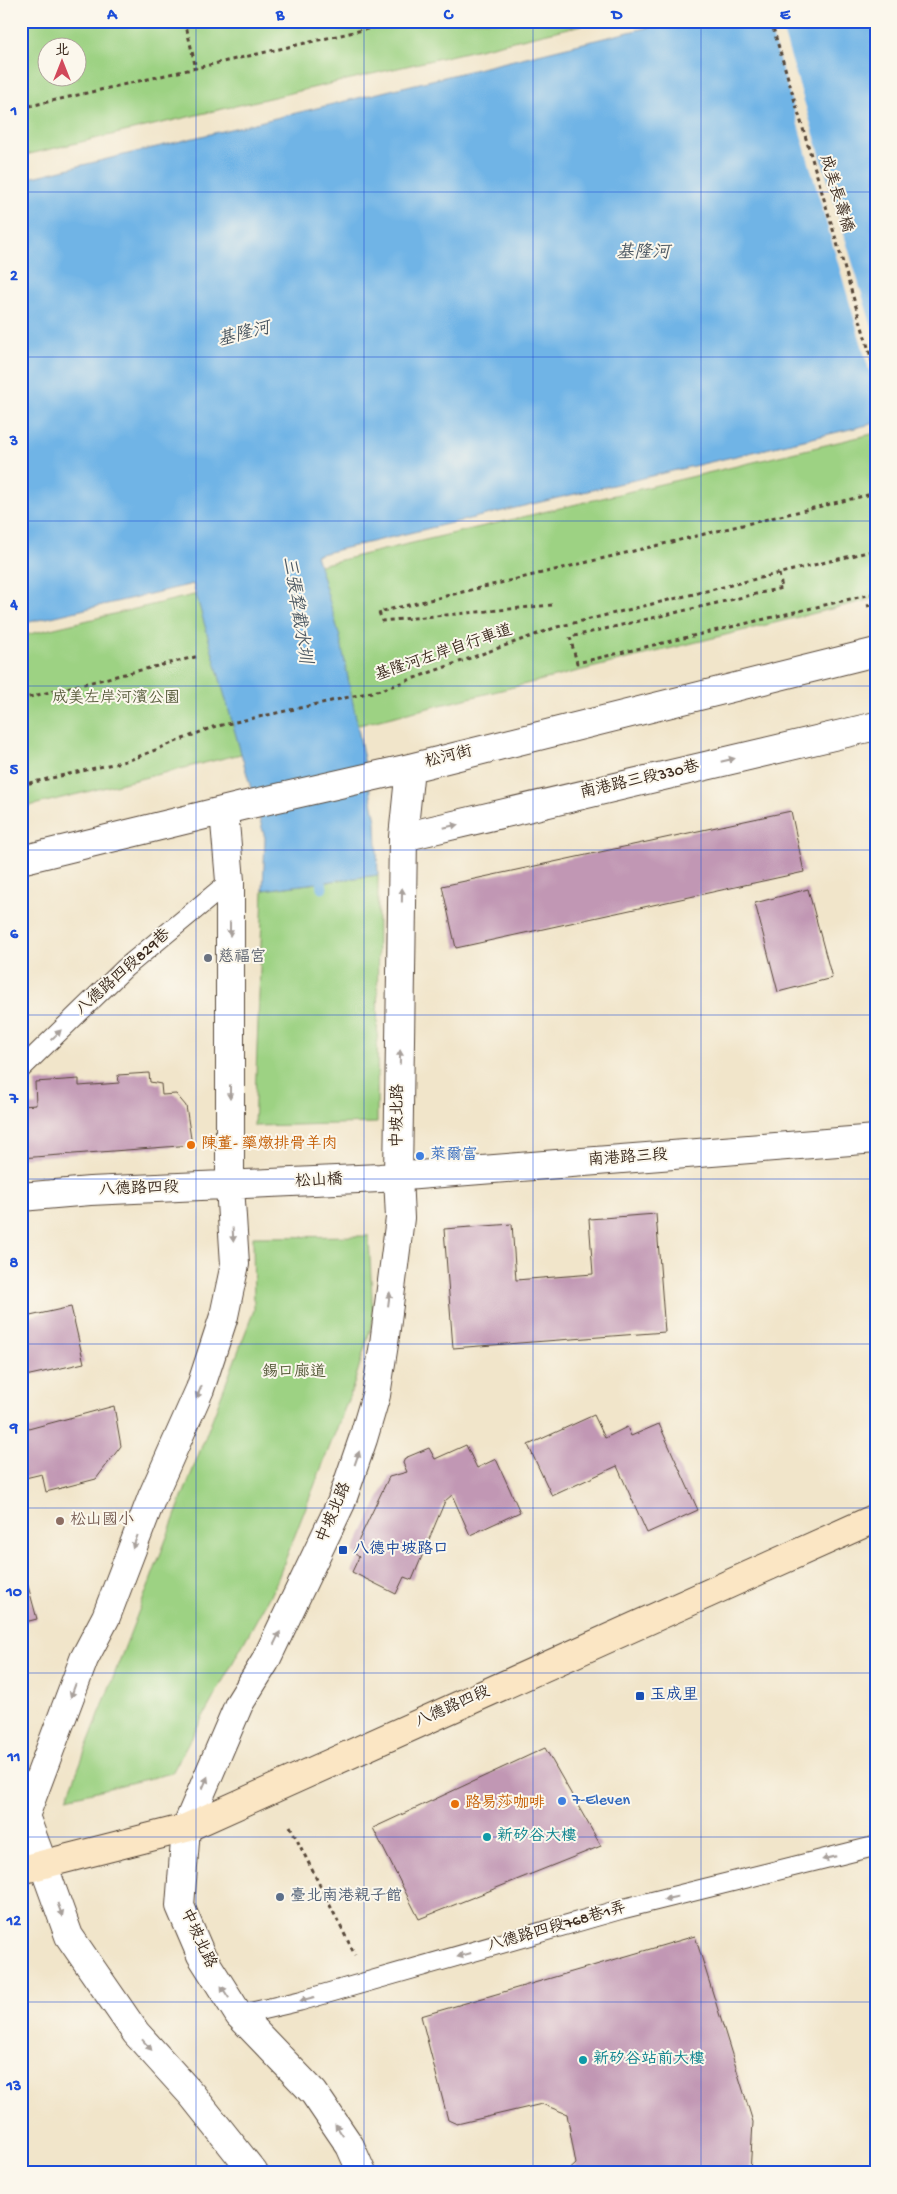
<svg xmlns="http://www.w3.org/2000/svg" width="897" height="2194" viewBox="0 0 897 2194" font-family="'Gochi Hand','LXGW WenKai TC',sans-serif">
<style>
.green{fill:#9dd283;stroke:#6c7e50;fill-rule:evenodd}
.water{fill:#70b4e6;stroke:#566f82}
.pier{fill:#f1e5ca}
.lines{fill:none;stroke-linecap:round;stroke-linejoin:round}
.stream{stroke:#70b4e6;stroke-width:11}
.building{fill:#c197b4}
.service-casing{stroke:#564638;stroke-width:21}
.minor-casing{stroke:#564638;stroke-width:30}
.tertiary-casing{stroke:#564638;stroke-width:30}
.secondary-casing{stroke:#564638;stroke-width:30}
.path{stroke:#564638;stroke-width:3;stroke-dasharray:4 4;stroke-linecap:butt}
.service{stroke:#fff;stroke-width:19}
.minor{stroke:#fff;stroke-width:28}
.tertiary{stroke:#fff;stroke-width:28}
.secondary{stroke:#fbe6c4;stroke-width:28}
.oneway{fill:#a79f9a}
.grid{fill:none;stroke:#1d4ed8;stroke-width:1;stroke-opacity:0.55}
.worship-dot{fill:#6b7280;stroke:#fbf7ec;stroke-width:2}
.food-dot{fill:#e8710a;stroke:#fbf7ec;stroke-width:2}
.shop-dot{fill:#3f7fe0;stroke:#fbf7ec;stroke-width:2}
.education-dot{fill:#8d6e63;stroke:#fbf7ec;stroke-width:2}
.transit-dot{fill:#1a4fb4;stroke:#fbf7ec;stroke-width:2}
.culture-dot{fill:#0f9aa8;stroke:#fbf7ec;stroke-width:2}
.service-dot{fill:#5c6f8a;stroke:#fbf7ec;stroke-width:2}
.labels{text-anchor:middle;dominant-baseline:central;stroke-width:4;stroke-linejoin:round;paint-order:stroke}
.street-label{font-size:16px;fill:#3b2a1e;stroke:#fbf7ec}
.park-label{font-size:16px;fill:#585c3c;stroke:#fbf7ec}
.worship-label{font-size:16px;fill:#5b616d;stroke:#fbf7ec;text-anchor:start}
.food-label{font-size:16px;fill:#c56008;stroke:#fbf7ec;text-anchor:start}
.shop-label{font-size:16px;fill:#366cbe;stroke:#fbf7ec;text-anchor:start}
.education-label{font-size:16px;fill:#785e54;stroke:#fbf7ec;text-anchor:start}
.transit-label{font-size:16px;fill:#164399;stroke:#fbf7ec;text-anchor:start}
.culture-label{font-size:16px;fill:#0d838f;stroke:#fbf7ec;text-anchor:start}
.service-label{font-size:16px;fill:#4e5e75;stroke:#fbf7ec;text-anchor:start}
.water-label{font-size:18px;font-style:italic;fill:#4e5a64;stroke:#fbf7ec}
.neatline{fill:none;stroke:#1d4ed8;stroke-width:2}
.grid-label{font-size:16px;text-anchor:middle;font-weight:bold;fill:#1d4ed8}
</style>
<rect width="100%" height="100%" fill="#fbf7ec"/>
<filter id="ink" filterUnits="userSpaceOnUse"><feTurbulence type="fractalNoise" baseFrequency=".02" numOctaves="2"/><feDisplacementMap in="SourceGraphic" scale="10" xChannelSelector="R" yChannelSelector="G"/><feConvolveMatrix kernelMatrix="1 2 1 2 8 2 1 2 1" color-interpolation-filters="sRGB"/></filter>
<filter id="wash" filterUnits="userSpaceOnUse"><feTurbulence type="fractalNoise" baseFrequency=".0096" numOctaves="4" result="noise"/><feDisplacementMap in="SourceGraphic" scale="20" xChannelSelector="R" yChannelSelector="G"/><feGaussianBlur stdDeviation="1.12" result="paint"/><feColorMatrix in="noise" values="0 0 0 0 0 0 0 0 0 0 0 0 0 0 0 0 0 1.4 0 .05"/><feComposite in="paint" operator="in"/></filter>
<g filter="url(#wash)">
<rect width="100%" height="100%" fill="#f1e5ca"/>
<path class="green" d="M 21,21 L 599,21 L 21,156 ZM 48,48 L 78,48 L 78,78 L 48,78 Z
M 876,433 L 876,598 L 21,808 L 21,636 Z
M 378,875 L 377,1123 L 254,1126 L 263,890 Z
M 369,1236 L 373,1320 L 353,1387 L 275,1586 L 172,1773 L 67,1798 L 254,1310 L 253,1237 Z"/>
<path class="water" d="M 674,21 L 876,21 L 876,423 L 316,555 L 340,637 L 376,821 L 378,875 L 263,890 L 265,838 L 193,584 L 21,624 L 21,180 Z"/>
<path class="pier" d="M 768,21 L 780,21 L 876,341 L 876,394 Z"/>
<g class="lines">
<path class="stream" d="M 319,867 L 322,888"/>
</g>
<g id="blocks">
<path class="building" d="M 791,811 L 804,872 L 456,948 L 442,886 Z
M 808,889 L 832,978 L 778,992 L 755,903 Z
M 149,1073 L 150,1082 L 161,1084 L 162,1095 L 176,1094 L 186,1106 L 192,1145 L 21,1158 L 21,1106 L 36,1105 L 35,1082 L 79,1079 L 79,1086 L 119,1083 L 118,1075 Z
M 656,1214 L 665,1332 L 453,1348 L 444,1229 L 512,1224 L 516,1280 L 593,1274 L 589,1219 Z
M 71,1307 L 84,1363 L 21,1377 L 21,1318 Z
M 114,1406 L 121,1446 L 96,1479 L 46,1492 L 42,1474 L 21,1479 L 21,1431 Z
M 594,1415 L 605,1438 L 627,1427 L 631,1436 L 659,1424 L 698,1510 L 647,1533 L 617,1466 L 552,1496 L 528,1445 Z
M 466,1445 L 477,1468 L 496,1459 L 520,1512 L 470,1535 L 452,1495 L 445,1501 L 412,1580 L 404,1577 L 396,1594 L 352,1572 L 359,1557 L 353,1552 L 389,1477 L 407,1472 L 403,1463 L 405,1458 L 429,1448 L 435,1459 Z
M 21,1560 L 37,1619 L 21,1623 Z
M 545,1748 L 601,1846 L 419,1919 L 373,1828 Z
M 695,1936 L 753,2122 L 750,2173 L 566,2173 L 576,2164 L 567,2114 L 542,2104 L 457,2124 L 448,2120 L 421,2016 Z"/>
</g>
</g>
<g filter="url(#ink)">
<use href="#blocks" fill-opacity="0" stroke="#564638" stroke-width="1"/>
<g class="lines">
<g class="service-casing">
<path id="service" d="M 21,1069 L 125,968 L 230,881
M 239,2015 L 300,2001 L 622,1909 L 876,1846"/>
</g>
<g class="minor-casing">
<path id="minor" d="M 403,837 L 876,726
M 21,860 L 242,806 L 410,768 L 876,652
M 21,1197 L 90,1191 L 380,1178 L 876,1139
M 186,1828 L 239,1704 L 265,1662 L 341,1503 L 363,1439 L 376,1395 L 384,1344 L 400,1218 L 398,1176 L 403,837 L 410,768
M 43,1864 L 25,1816 L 84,1659 L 106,1617 L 152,1497 L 200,1389 L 224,1316 L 235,1264 L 230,1186 L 230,881 L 224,811"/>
</g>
<g class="tertiary-casing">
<path id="tertiary" d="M 186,1828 L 180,1906 L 201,1955 L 239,2015 L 314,2093 L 350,2146 L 362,2173
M 43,1864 L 69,1936 L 136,2033 L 192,2095 L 254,2173"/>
</g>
<g class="secondary-casing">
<path id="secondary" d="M 21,1870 L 186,1828 L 876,1518"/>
</g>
<path class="path" d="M 185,21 L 196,69
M 771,21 L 876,374
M 21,108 L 402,21
M 779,574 L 782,588 L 570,637 L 577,663 L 876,593
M 552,605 L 382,621 L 379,612 L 876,493
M 867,606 L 876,604
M 21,699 L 199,656
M 21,785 L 130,760 L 213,727 L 381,690 L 557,627 L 876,550
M 290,1826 L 355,1955"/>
<use href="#service" class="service"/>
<use href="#minor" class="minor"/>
<use href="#tertiary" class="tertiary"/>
<use href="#secondary" class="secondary"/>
</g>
<defs><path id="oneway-solid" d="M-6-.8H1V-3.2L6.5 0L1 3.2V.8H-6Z" transform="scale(1.25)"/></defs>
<g class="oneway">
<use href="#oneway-solid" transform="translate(728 760) rotate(-13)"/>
<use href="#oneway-solid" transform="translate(451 826) rotate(-13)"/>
<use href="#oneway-solid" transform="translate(402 895) rotate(-89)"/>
<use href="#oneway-solid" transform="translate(230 929) rotate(90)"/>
<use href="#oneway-solid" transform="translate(56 1035) rotate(-44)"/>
<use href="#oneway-solid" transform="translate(400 1057) rotate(-89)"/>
<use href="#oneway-solid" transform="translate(230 1092) rotate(90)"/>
<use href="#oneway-solid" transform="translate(233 1235) rotate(87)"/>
<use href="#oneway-solid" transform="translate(389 1299) rotate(-83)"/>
<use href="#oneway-solid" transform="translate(199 1392) rotate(112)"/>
<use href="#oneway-solid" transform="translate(357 1458) rotate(-71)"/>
<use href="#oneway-solid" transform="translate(135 1542) rotate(111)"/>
<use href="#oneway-solid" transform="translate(277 1638) rotate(-64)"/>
<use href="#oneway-solid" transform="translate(73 1691) rotate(110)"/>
<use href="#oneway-solid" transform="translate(205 1783) rotate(-67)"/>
<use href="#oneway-solid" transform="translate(829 1858) rotate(166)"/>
<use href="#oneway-solid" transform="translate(671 1898) rotate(168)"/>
<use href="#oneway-solid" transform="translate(60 1910) rotate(70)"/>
<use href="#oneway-solid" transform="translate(464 1955) rotate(164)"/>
<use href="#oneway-solid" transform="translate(225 1992) rotate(-123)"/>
<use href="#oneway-solid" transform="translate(307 1999) rotate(165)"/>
<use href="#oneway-solid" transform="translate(147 2045) rotate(48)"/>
<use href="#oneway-solid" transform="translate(339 2130) rotate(-124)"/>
</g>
</g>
<path class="grid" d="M 196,21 L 196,2173M 364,21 L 364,2173M 533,21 L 533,2173M 701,21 L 701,2173M 21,192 L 876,192M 21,357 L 876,357M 21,521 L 876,521M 21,686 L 876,686M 21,850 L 876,850M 21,1015 L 876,1015M 21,1179 L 876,1179M 21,1344 L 876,1344M 21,1508 L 876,1508M 21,1673 L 876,1673M 21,1837 L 876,1837M 21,2002 L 876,2002"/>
<circle class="worship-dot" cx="208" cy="958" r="5"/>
<g class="food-dot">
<circle cx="191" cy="1145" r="5"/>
<circle cx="455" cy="1804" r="5"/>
</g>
<g class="shop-dot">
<circle cx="420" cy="1156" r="5"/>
<circle cx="562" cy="1801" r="5"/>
</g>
<circle class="education-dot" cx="60" cy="1521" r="5"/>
<g class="transit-dot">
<rect x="338" y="1545" width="10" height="10" rx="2.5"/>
<rect x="635" y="1691" width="10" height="10" rx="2.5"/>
</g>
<g class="culture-dot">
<circle cx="487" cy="1837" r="5"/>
<circle cx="583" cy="2060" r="5"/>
</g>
<circle class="service-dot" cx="280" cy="1897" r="5"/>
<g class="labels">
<g class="street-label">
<text transform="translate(835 194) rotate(73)">成美長壽橋</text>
<text transform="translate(444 654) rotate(-19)">基隆河左岸自行車道</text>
<text transform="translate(449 758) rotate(-14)">松河街</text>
<text transform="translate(640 781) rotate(-13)">南港路三段330巷</text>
<text transform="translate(124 973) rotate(-42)">八德路四段829巷</text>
<text transform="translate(399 1116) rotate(-89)">中坡北路</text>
<text transform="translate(628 1159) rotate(-4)">南港路三段</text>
<text transform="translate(319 1182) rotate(-3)">松山橋</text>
<text transform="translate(139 1190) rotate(-2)">八德路四段</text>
<text transform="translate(335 1513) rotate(-67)">中坡北路</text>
<text transform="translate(453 1708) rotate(-24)">八德路四段</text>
<text transform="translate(557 1928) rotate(-16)">八德路四段768巷1弄</text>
<text transform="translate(197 1939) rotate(65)">中坡北路</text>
</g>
<g class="park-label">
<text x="116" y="699">成美左岸河濱公園</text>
<text x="294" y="1373">錫口廊道</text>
</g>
<g class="worship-label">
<text x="218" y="958">慈福宮</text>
</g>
<g class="food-label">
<text x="201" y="1145">陳董- 藥燉排骨羊肉</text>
<text x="465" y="1804">路易莎咖啡</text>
</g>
<g class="shop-label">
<text x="430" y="1156">萊爾富</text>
<text x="572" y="1801">7-Eleven</text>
</g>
<g class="education-label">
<text x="70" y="1521">松山國小</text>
</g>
<g class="transit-label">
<text x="353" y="1550">八德中坡路口</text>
<text x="650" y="1696">玉成里</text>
</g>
<g class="culture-label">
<text x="497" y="1837">新矽谷大樓</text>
<text x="593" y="2060">新矽谷站前大樓</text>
</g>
<g class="service-label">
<text x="290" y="1897">臺北南港親子館</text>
</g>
<g class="water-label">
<text x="643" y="253">基隆河</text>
<text transform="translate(244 335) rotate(-14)">基隆河</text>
<text transform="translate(296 610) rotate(81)">三張犂截水圳</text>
</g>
</g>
<rect width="897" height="2194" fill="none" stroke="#fbf7ec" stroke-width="55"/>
<g transform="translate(62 62)"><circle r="24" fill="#fbf7ec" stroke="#aea59a"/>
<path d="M0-4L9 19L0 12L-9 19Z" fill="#d1495b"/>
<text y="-8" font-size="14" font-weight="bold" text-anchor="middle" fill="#3b2a1e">北</text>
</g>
<rect x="28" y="28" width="842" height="2138" class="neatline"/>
<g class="grid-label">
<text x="112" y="19">A</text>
<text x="280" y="19">B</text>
<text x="448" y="19">C</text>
<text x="617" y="19">D</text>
<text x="785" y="19">E</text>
<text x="14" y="115">1</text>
<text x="14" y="280">2</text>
<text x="14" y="445">3</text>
<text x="14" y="609">4</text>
<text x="14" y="774">5</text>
<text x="14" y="938">6</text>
<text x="14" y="1103">7</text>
<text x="14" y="1267">8</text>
<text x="14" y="1432">9</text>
<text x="14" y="1596">10</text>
<text x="14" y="1761">11</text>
<text x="14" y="1925">12</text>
<text x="14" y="2090">13</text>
</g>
</svg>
